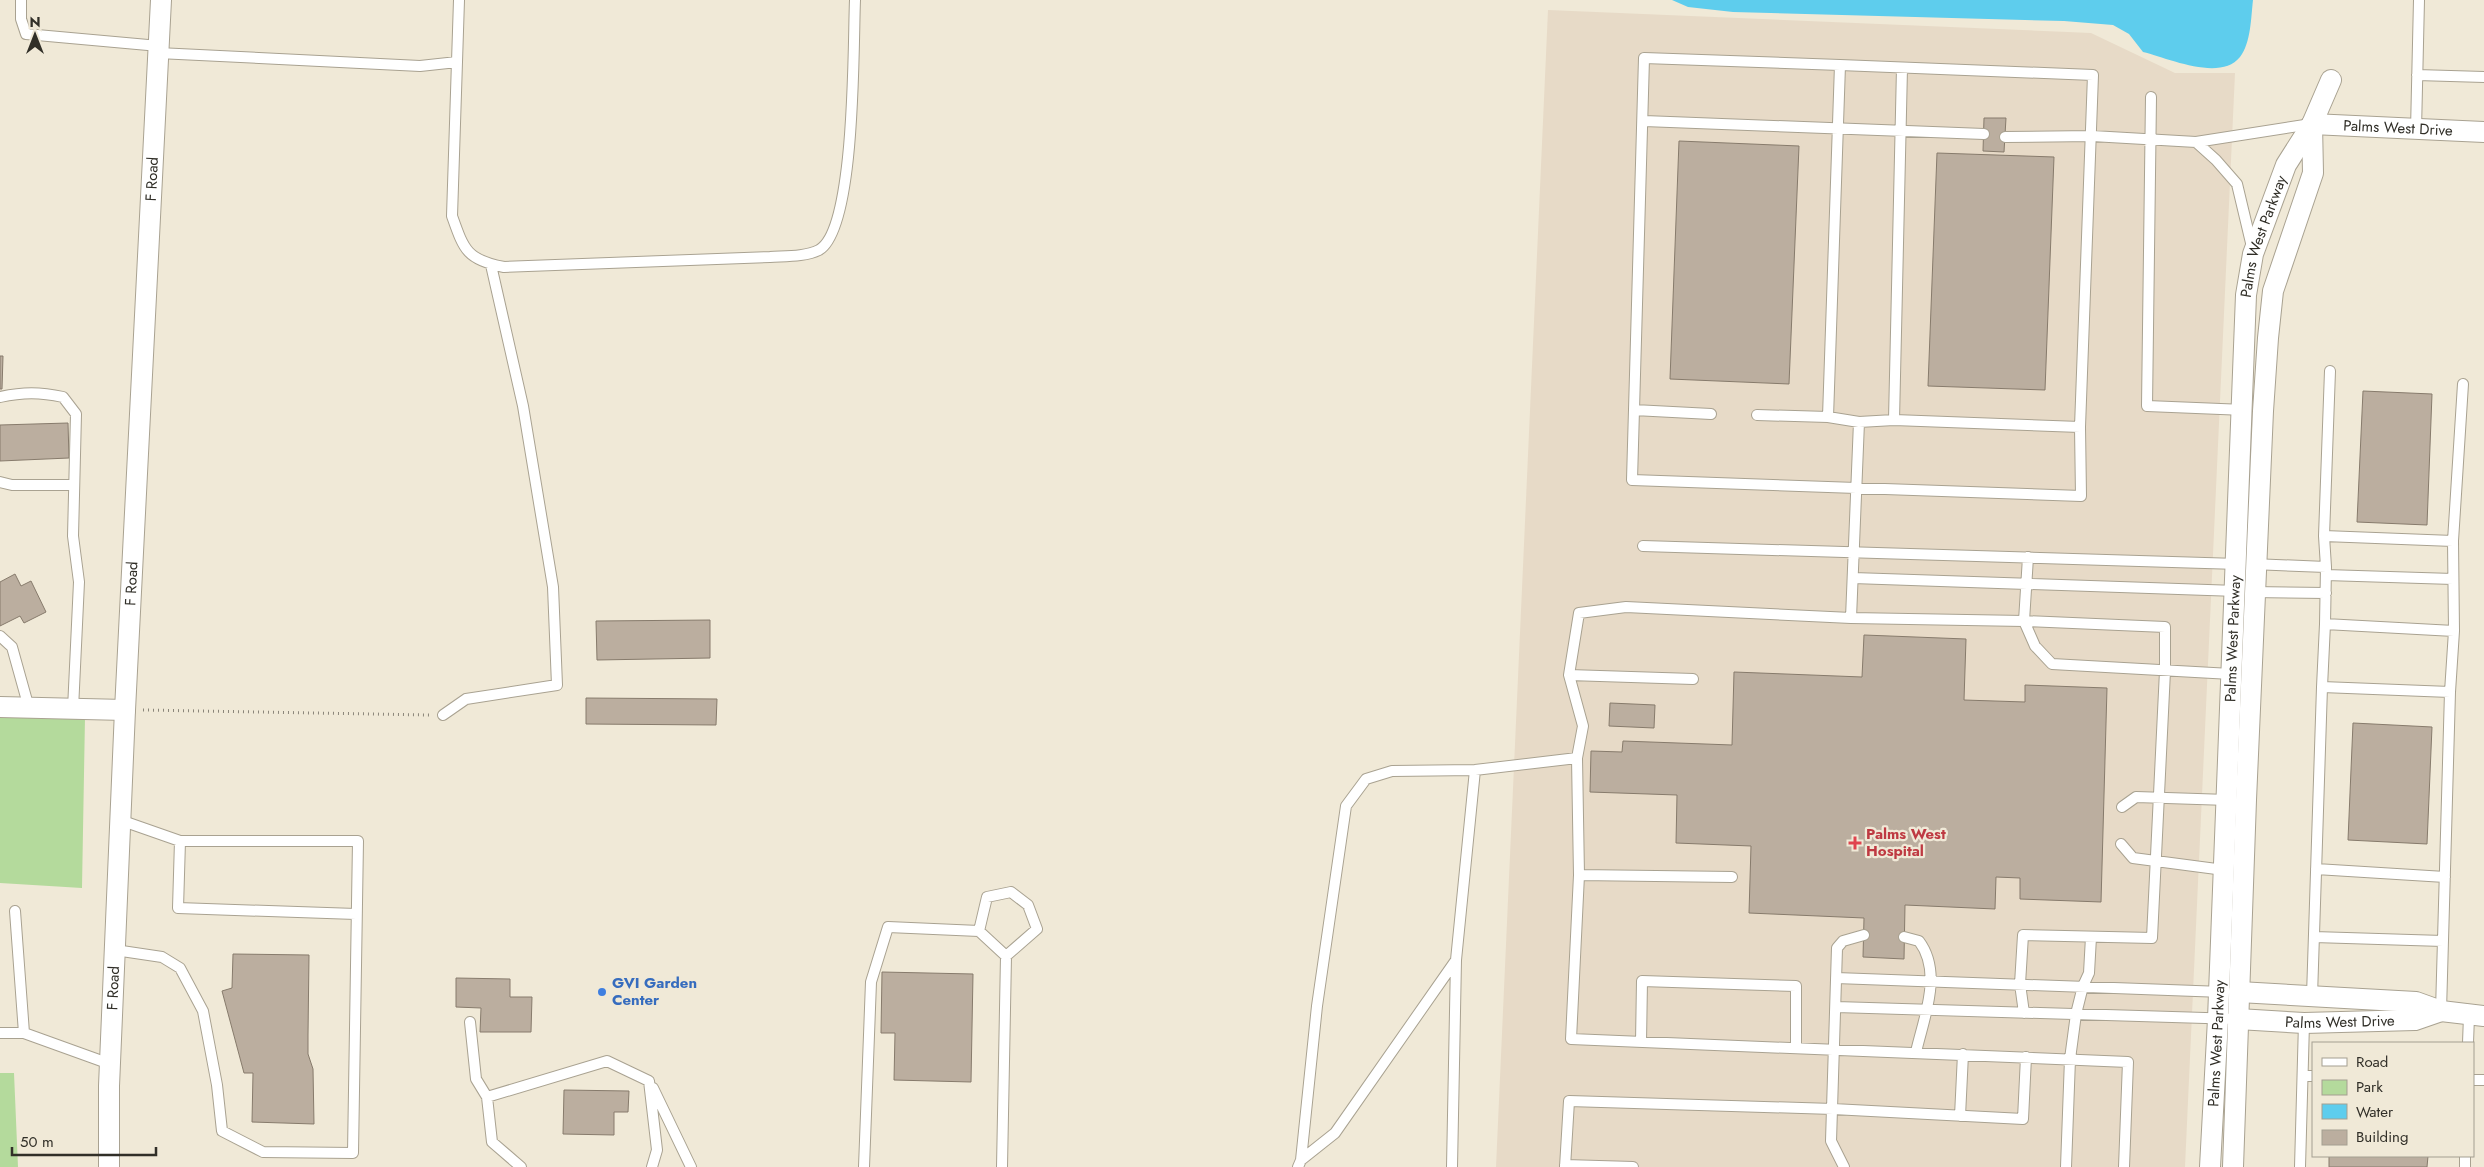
<svg xmlns="http://www.w3.org/2000/svg" width="2484" height="1167" viewBox="0 0 2484 1167" font-family="Jost,sans-serif">
<style>
.medical{fill:#e7dac7}
.green{fill:#b4da9c}
.water{fill:#5ecded}
.building{fill:#bbae9f;stroke:#877b6c}
.lines{fill:none;stroke-linecap:round;stroke-linejoin:round}
.lane-casing{stroke:#a9a291;stroke-width:12}
.street-casing{stroke:#a9a291;stroke-width:22}
.path{stroke:#8a8579;stroke-width:3;stroke-dasharray:1 4;stroke-linecap:butt}
.lane{stroke:#fff;stroke-width:10}
.street{stroke:#fff;stroke-width:20}
.health-dot{fill:#e0444e;stroke:#f0e9d7;stroke-width:2}
.shop-dot{fill:#3f7fe0;stroke:#f0e9d7;stroke-width:2}
.labels{text-anchor:middle;dominant-baseline:central;stroke-width:4.5;stroke-linejoin:round;paint-order:stroke}
.street-label{font-size:15px;fill:#312f28;stroke:#f0e9d7}
.health-label{font-size:15px;font-weight:bold;fill:#be3a42;stroke:#f0e9d7;text-anchor:start}
.shop-label{font-size:15px;font-weight:bold;fill:#366cbe;stroke:#f0e9d7;text-anchor:start}
</style>
<rect width="100%" height="100%" fill="#f0e9d7"/>
<path class="medical" d="M 1548,10 L 2091,33 L 2175,73 L 2235,73 L 2185,1167 L 1496,1167 Z"/>
<path class="green" d="M 0,716 L 85,717 L 82,888 L 0,883 Z
M 0,1073 L 14,1073 L 18,1167 L 0,1167 Z"/>
<path class="water" d="M 1672,0 L 2253,0 C 2251,17 2251,43 2240,57 C 2220,82 2168,58 2143,52 L 2129,34 L 2113,25 L 2064,21 L 1733,12 L 1688,7 Z"/>
<path class="building" d="M 1984,118 L 2006,118 L 2004,152 L 1983,151 Z
M 1679,141 L 1799,146 L 1789,384 L 1670,379 Z
M 1937,153 L 2054,157 L 2045,390 L 1928,386 Z
M 0,356 L 3,356 L 2,389 L 0,389 Z
M 2363,391 L 2432,394 L 2427,525 L 2357,522 Z
M 68,423 L 69,458 L 0,461 L 0,425 Z
M 15,574 L 21,586 L 31,581 L 46,612 L 24,623 L 20,616 L 0,626 L 0,582 Z
M 710,620 L 710,658 L 597,660 L 596,621 Z
M 1864,635 L 1966,639 L 1964,700 L 2025,702 L 2025,685 L 2107,688 L 2101,902 L 2020,899 L 2020,878 L 1996,877 L 1995,909 L 1905,905 L 1904,959 L 1863,957 L 1864,918 L 1749,913 L 1751,846 L 1676,843 L 1677,795 L 1590,792 L 1591,751 L 1622,752 L 1623,741 L 1732,745 L 1734,672 L 1862,677 Z
M 586,698 L 717,699 L 716,725 L 586,724 Z
M 1610,703 L 1655,705 L 1654,728 L 1609,726 Z
M 2353,723 L 2432,727 L 2427,844 L 2348,840 Z
M 233,954 L 309,955 L 308,1035 L 308,1054 L 313,1069 L 314,1124 L 252,1122 L 253,1073 L 244,1073 L 222,991 L 232,988 Z
M 882,972 L 973,974 L 971,1082 L 894,1080 L 895,1033 L 881,1033 Z
M 456,978 L 510,979 L 510,997 L 532,997 L 531,1032 L 480,1032 L 481,1008 L 456,1007 Z
M 564,1090 L 629,1091 L 628,1112 L 614,1112 L 614,1135 L 563,1134 Z
M 2329,1156 L 2428,1156 L 2427,1167 L 2329,1167 Z"/>
<g class="lines">
<g class="lane-casing">
<path id="lane" d="M 21,0 L 21,19 L 26,34 L 159,46
M 459,0 L 452,216 C 464,250 467,260 504,267 L 770,257 C 785,256 805,257 819,250 C 856,229 853,44 855,0
M 158,53 L 420,66 L 457,62
M 1840,65 L 2093,75 L 2080,427 L 1894,420
M 1902,68 L 1894,420 L 1859,422 L 1828,417 L 1840,65 L 1644,58 L 1632,480 L 2081,496 L 2080,427
M 2417,75 L 2484,77
M 2151,97 L 2147,406 L 2245,410
M 1644,121 L 1984,134
M 2416,130 L 2419,0
M 2005,137 L 2092,136 L 2196,142 L 2311,124
M 2196,142 L 2216,160 L 2237,184 L 2252,247
M 0,397 C 23,392 40,392 63,397 L 76,414 L 73,536 L 79,582 L 73,709
M 1634,410 L 1711,414
M 1757,415 L 1828,417
M 0,482 L 12,485 L 74,485
M 2324,536 L 2330,371
M 2453,541 L 2463,384
M 1643,546 L 2238,564
M 2252,564 L 2326,567 L 2325,624
M 2326,567 L 2324,536 L 2453,541 L 2454,631
M 2326,575 L 2453,579
M 1853,578 L 2237,591
M 2251,592 L 2326,593
M 1851,618 L 1859,422
M 0,636 L 12,647 L 29,708
M 1569,675 L 1583,726 L 1577,758 L 1579,875 L 1732,877
M 1693,679 L 1569,675 L 1579,613 L 1626,607 L 1851,618 L 2024,621 L 2035,646 L 2052,664 L 2231,674
M 2322,687 L 2325,624 L 2454,631 L 2450,692
M 443,715 L 466,699 L 557,685 L 553,587 L 523,406 L 491,265
M 2122,807 L 2136,797 L 2228,800
M 180,841 L 178,908 L 356,914
M 2121,844 L 2133,858 L 2224,870
M 2316,869 L 2445,877
M 1579,875 L 1571,1039 L 2128,1062 L 2124,1167
M 15,911 L 24,1033 L 110,1064
M 979,931 L 987,897 L 1011,892 L 1028,905 L 1037,929 L 1006,956
M 1904,937 L 1919,941 C 1943,973 1924,1017 1916,1052
M 2314,937 L 2443,941
M 115,950 L 162,957 L 180,968 L 203,1011 L 217,1085 L 222,1131 L 263,1152 L 353,1153 L 358,841 L 180,841 L 120,820
M 1836,978 L 2223,992
M 2312,996 L 2322,687 L 2450,692 L 2441,1011
M 1836,1007 L 2238,1019
M 2024,1013 L 2020,984 L 2023,935 L 2152,938 L 2165,671 L 2165,627 L 2024,621 L 2028,557
M 470,1022 L 476,1079 L 487,1097
M 0,1033 L 24,1033
M 1641,1042 L 1642,981 L 1796,986 L 1796,1047
M 2468,1043 L 2469,1016
M 2303,1076 L 2313,1076
M 2473,1080 L 2484,1080
M 653,1088 L 691,1167
M 1960,1116 L 1963,1054
M 1301,1160 L 1335,1133 L 1456,960 L 1475,770
M 1565,1165 L 1633,1167
M 521,1167 L 492,1142 L 487,1097 L 607,1061 L 649,1081 L 657,1150 L 652,1167
M 864,1167 L 871,982 L 888,927 L 979,931 L 1006,956 L 1002,1167
M 1298,1167 L 1301,1160 L 1317,1006 L 1346,806 L 1366,779 L 1392,771 L 1475,770 L 1577,758
M 1452,1167 L 1456,960
M 1565,1167 L 1569,1101 L 1833,1109 L 2023,1119 L 2026,1057
M 1844,1167 L 1831,1141 L 1837,948 L 1843,941 L 1864,935
M 2066,1167 L 2070,1059 L 2076,1014 L 2083,986 L 2089,973 L 2091,937
M 2300,1167 L 2304,1023
M 2465,1167 L 2465,1156"/>
</g>
<g class="street-casing">
<g id="street">
<path id="s1" d="M 2312,124 L 2484,132"/>
<path d="M 0,707 L 125,710"/>
<path d="M 2239,992 L 2416,1002 L 2441,1011 L 2484,1016"/>
<path id="s2" d="M 2238,1019 L 2304,1023 L 2415,1020 L 2441,1011"/>
<path id="s3" d="M 109,1167 L 109,1086 L 125,710 L 161,0"/>
<path id="s4" d="M 2210,1167 L 2218,1019 L 2246,295 L 2253,254 L 2286,165 L 2312,124 L 2331,80"/>
<path d="M 2233,1167 L 2246,800 L 2263,411 L 2268,338 L 2273,291 L 2313,173 L 2312,124"/>
</g>
</g>
<path class="path" d="M 143,710 L 429,715"/>
<use href="#lane" class="lane"/>
<use href="#street" class="street"/>
</g>
<path class="health-dot" d="M1852.5 835.5h5v5h5v5h-5v5h-5v-5h-5v-5h5z"/>
<circle class="shop-dot" cx="602" cy="992" r="5"/>
<g class="labels">
<g class="street-label">
<text stroke="none"><textPath href="#s1" startOffset="86">Palms West Drive</textPath></text>
<text stroke="none"><textPath href="#s3" startOffset="989">F Road</textPath></text>
<text stroke="none"><textPath href="#s4" startOffset="934">Palms West Parkway</textPath></text>
<text stroke="none"><textPath href="#s3" startOffset="584">F Road</textPath></text>
<text stroke="none"><textPath href="#s4" startOffset="529">Palms West Parkway</textPath></text>
<text stroke="none"><textPath href="#s3" startOffset="179">F Road</textPath></text>
<text stroke="none"><textPath href="#s2" startOffset="102">Palms West Drive</textPath></text>
<text stroke="none"><textPath href="#s4" startOffset="124">Palms West Parkway</textPath></text>
</g>
<g class="health-label">
<text x="1866" y="834">Palms West<tspan x="1866" dy="17">Hospital</tspan></text>
</g>
<g class="shop-label">
<text x="612" y="983">GVI Garden<tspan x="612" dy="17">Center</tspan></text>
</g>
</g>
<rect x="2312" y="1042" width="162" height="115" fill="#f0e9d7" stroke="#a49f91"/>
<rect x="2322" y="1058" width="25" height="8" fill="#ffffff" stroke="#a49f91"/>
<text x="2356" y="1067" font-size="15" fill="#312f28">Road</text>
<rect x="2322" y="1080" width="25" height="15" fill="#b4da9c" stroke="#a49f91"/>
<text x="2356" y="1092" font-size="15" fill="#312f28">Park</text>
<rect x="2322" y="1104" width="25" height="15" fill="#5ecded" stroke="#a49f91"/>
<text x="2356" y="1117" font-size="15" fill="#312f28">Water</text>
<rect x="2322" y="1130" width="25" height="15" fill="#bbae9f" stroke="#a49f91"/>
<text x="2356" y="1142" font-size="15" fill="#312f28">Building</text>
<g transform="translate(35 35)" stroke="#f0e9d7" stroke-width="4" paint-order="stroke">
<path d="M0-4L9 19L0 12L-9 19Z" fill="#312f28"/>
<text y="-8" font-size="14" font-weight="bold" text-anchor="middle" fill="#312f28">N</text>
</g>
<path d="M12 1147v8h144v-8" fill="none" stroke="#312f28" stroke-width="2.5"/>
<text x="20" y="1147" font-size="15" fill="#312f28" stroke="#f0e9d7" stroke-width="4" paint-order="stroke">50 m</text>
</svg>
